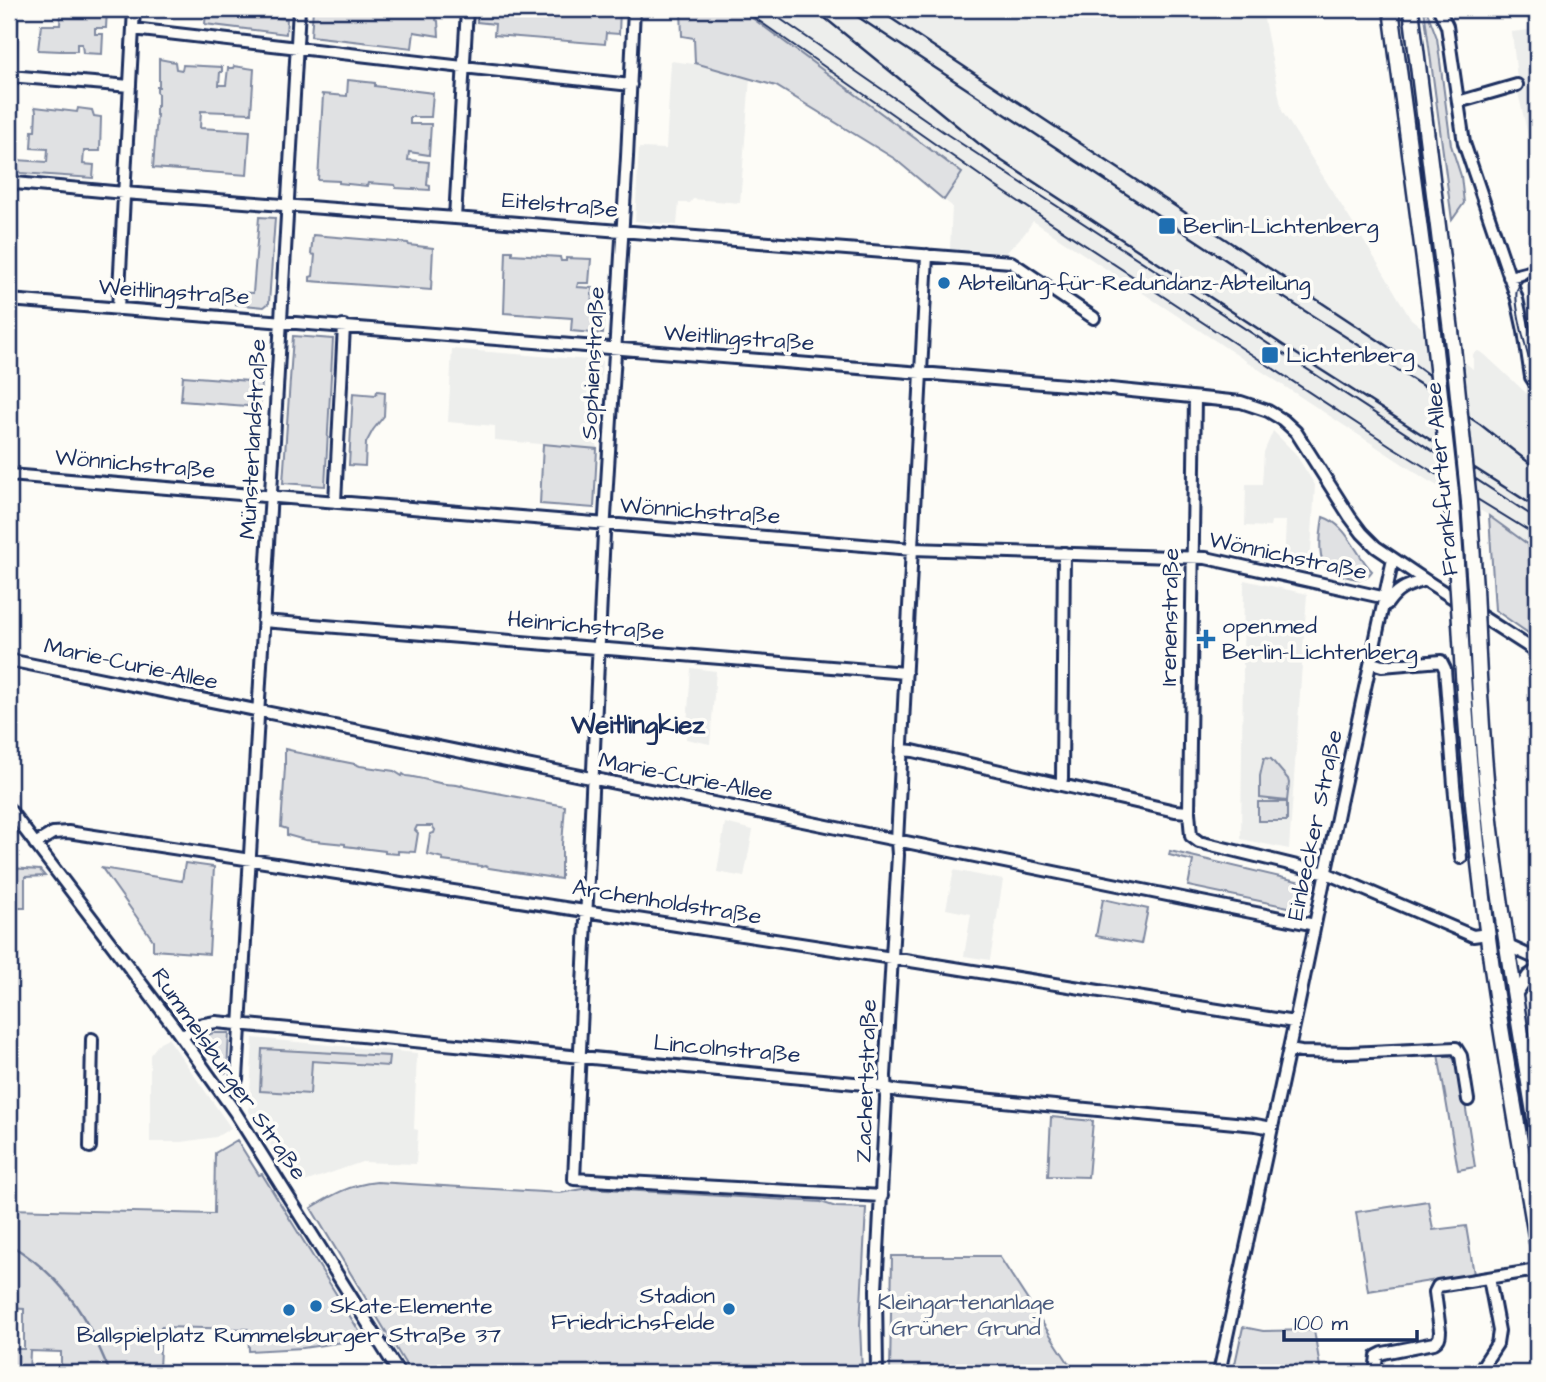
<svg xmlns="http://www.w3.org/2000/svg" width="1546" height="1382" viewBox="0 0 1546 1382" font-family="'Architects Daughter',sans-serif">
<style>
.built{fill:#edeeec}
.green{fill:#e0e1e3;stroke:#7e88a0;stroke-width:2}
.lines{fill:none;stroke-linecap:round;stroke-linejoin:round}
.stream{stroke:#76819c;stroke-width:2.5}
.minor-casing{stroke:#1b2f5e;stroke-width:16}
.major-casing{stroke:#1b2f5e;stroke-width:19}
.minor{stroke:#fdfcf7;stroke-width:10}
.major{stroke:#fdfcf7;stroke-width:14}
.tram{stroke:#1b2f5e;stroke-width:2}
.rail{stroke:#1b2f5e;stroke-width:2.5}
.major-bridge-casing{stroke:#1b2f5e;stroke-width:19;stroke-linecap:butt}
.major-bridge{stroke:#fdfcf7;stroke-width:14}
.poi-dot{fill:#1f6fb2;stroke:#fdfcf7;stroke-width:2.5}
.labels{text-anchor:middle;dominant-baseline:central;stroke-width:7;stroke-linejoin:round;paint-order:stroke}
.street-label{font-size:23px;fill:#1b2f5e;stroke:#fdfcf7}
.poi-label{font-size:23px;fill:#1b2f5e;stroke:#fdfcf7;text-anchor:start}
.park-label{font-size:23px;fill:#4c5c7f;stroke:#fdfcf7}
.quarter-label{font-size:26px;font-weight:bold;fill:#1b2f5e;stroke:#fdfcf7}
</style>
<rect width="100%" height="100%" fill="#fdfcf7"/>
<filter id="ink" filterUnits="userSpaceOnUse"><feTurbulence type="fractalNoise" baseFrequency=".0143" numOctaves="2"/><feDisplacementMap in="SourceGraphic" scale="14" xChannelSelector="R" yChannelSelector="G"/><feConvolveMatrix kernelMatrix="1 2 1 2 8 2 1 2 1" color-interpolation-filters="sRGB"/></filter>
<g filter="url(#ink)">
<path class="built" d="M 740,9 L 1262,9 L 1282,111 L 1382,270 L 1410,318 L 1473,369 L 1473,354 L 1478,351 L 1484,354 L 1537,403 L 1537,550 L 1490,516 L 1427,480 L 1033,221 L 1025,233 L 1006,253 L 950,249 L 952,206 L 944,200 L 962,172 Z
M 1537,29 L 1537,148 L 1531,148 L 1519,97 L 1512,32 Z
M 671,61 L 694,64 L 695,63 L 750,78 L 740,203 L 693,199 L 690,203 L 679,203 L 677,225 L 635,221 L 639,148 L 666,149 Z
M 452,349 L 602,361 L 597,449 L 495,440 L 495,426 L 448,422 Z
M 1273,431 L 1295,453 L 1315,485 L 1310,568 L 1284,563 L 1286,521 L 1271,521 L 1270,527 L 1245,526 L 1246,484 L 1262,484 L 1264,452 Z
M 1244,580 L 1307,594 L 1289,849 L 1241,839 Z
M 691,668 L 716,671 L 710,744 L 686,739 Z
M 725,823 L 753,830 L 744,877 L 717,872 Z
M 954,870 L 1003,880 L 990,960 L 964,956 L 971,914 L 946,909 Z
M 168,1038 L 231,1128 L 216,1137 L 182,1142 L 150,1142 L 150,1055 L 160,1042 Z
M 253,1038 L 417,1053 L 414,1129 L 418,1130 L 416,1164 L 362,1162 L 296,1185 L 249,1111 Z"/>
<path class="green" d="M 61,9 L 107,9 L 106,28 L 95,28 L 95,34 L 103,34 L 102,54 L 83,53 L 82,44 L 77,44 L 77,51 L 63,51 L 62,50 L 61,51 L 38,50 L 41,25 L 60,25 Z
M 313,9 L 439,9 L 436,20 L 438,21 L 439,36 L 414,32 L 412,48 L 311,36 Z
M 478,9 L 620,9 L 619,34 L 606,33 L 605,44 L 494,35 L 495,24 L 477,22 Z
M 681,9 L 740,9 L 962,173 L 944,200 L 895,159 L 776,86 L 695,63 L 694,38 L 682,36 Z
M 1424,9 L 1426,9 L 1437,38 L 1451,145 L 1461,176 L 1464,203 L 1452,220 Z
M 206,10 L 287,19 L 286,34 L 205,24 Z
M 159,59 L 175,62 L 176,69 L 182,70 L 183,65 L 222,67 L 222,72 L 220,72 L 219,85 L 226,85 L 228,68 L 233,68 L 234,66 L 254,69 L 251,113 L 201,111 L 200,128 L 250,131 L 247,175 L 153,168 L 157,115 L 156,115 L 156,106 L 158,106 L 158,93 L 157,92 L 157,87 L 159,87 Z
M 348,80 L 375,83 L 375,86 L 433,93 L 431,117 L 410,117 L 410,124 L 431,124 L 429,155 L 409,152 L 408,160 L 429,162 L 427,185 L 430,186 L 430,190 L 396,188 L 395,185 L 368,183 L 367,186 L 339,183 L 339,181 L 318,180 L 323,95 L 321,94 L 347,96 Z
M 35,107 L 77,112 L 78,108 L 92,110 L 94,116 L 101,117 L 100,151 L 84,151 L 83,164 L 94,165 L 93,178 L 21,173 L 16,167 L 17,160 L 47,162 L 48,149 L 31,148 L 32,131 L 35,131 L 36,111 Z
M 259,217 L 275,218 L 269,303 L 264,307 L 235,304 L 236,292 L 253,293 Z
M 313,235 L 408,243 L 409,245 L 433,248 L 431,290 L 310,281 L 310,277 L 313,276 L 315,255 L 311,254 Z
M 506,251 L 512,251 L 512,254 L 560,257 L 561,261 L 566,261 L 566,258 L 591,259 L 589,283 L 578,283 L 577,287 L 592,288 L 591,315 L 604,316 L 603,334 L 571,331 L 572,318 L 504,313 Z
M 293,336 L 333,339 L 325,486 L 283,483 Z
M 183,376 L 262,382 L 260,407 L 181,401 Z
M 377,391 L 385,392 L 384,416 L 373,430 L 366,443 L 365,466 L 349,465 L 353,393 L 376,395 Z
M 543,444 L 597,449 L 594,508 L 540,504 Z
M 1489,516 L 1537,551 L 1537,639 L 1495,610 Z
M 1323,517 C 1348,525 1355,554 1372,571 C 1370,574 1368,577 1364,578 C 1354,581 1328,572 1323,562 C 1318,551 1321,529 1323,517 Z
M 285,749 L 294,751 L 294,752 L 355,764 L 360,766 L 394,771 L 402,776 L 403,774 L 406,776 C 419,777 436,783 445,784 C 451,785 455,784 461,786 L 462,785 L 465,787 L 565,806 L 562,844 L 562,863 L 561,863 L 561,879 L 489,868 L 485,866 L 481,867 L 481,866 L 443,861 L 443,858 L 427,854 L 430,834 L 434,833 L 435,830 L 432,826 L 417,826 L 415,830 L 418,833 L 415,852 L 398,851 L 398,854 L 385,853 L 385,851 L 345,846 L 345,844 L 305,840 L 287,835 L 287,829 L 281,827 L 285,767 Z
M 1264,758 L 1271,759 L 1288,779 L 1289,783 L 1287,801 L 1260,798 L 1260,776 Z
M 1258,802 L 1287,802 L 1287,821 L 1258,821 Z
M 9,835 L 11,835 L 10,868 L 40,870 L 45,876 L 25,877 L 25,908 L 9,908 Z
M 1170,851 L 1310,884 L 1310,887 L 1308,887 L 1303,910 L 1188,886 L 1193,861 L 1169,855 Z
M 185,863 L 214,867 L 209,954 L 153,950 L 153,940 L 102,868 L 182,881 Z
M 1103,899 L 1148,909 L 1141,944 L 1096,936 Z
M 213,1033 L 229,1033 L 227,1072 L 224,1073 L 199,1038 Z
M 262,1049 L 389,1056 L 388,1066 L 312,1061 L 310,1094 L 260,1091 Z
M 1438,1054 L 1453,1058 L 1459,1065 L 1475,1167 L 1458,1170 Z
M 1051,1117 L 1093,1121 L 1088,1177 L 1048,1176 Z
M 237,1140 L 259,1175 L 262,1174 L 364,1339 L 303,1348 L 249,1351 L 248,1329 L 161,1327 L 159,1369 L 153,1369 L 152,1373 L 84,1373 L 77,1370 L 61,1370 L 61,1352 L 30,1351 L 29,1373 L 9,1373 L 9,1349 L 24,1349 L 24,1309 L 9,1308 L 9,1209 L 214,1214 L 215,1153 Z
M 377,1182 L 560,1193 L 589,1188 L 821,1202 L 836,1207 L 866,1208 L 860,1325 L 862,1373 L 411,1373 L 311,1208 C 334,1194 349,1185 377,1182 Z
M 1428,1201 L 1433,1230 L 1466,1226 L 1474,1274 L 1368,1291 L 1356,1212 Z
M 892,1256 L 999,1256 L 1075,1373 L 890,1373 Z
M 1243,1327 L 1263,1331 L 1314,1330 L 1321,1373 L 1233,1373 Z"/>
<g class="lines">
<path class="stream" d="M 9,1244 C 63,1276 87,1315 110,1373"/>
<g class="minor-casing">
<path id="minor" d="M 634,9 L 627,157 L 604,533 L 574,1179 L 882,1196
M 1439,9 L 1447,26 L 1464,143 L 1517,299 L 1524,331 L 1531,377 L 1537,386
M 133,29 L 454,66 L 631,85
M 9,66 L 11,9
M 9,76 L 130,86
M 1458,102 L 1517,85
M 9,177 L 15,183 L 124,193 L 455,218 L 1011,262 L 1094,318
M 455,218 L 467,9
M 1509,277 L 1537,270
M 9,300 L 909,372 L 1091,387 L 1241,402 L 1268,411 L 1283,420 L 1296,432 L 1350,517 L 1362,533 L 1376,547 L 1425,580 L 1537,652
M 118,309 L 134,9
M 1195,398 L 1189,812 L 1191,836 L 1199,842 L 1326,873 L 1473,936 L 1488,934
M 9,475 L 912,549 L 1206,558 L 1386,598
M 335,502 L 344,326
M 1387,604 C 1398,588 1407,586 1425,580
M 263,621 L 906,673
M 9,660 L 1315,925
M 1372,663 L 1382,666 L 1441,661 L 1445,669 L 1454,785 L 1461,858
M 902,750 L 913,751 L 1175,811 L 1189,812
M 1061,785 L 1062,778 L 1064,553
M 9,809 L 175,1028 L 235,1112 L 399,1373
M 35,844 L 53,833 L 68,832 L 892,958 L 1294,1022
M 1506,945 L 1537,959
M 1515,996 L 1528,976 L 1537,970
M 182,1037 L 199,1025 L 216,1022 L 875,1085 L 898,1091 L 1256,1125 L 1272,1128
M 1289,1050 L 1301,1052 L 1349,1053 L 1456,1048 L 1461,1056 L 1468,1100
M 237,1079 L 299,9
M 90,1147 L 92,1039
M 877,1373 L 876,1290 L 886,1098 L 885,1076 L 898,855 L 897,841 L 927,255
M 1219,1373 L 1298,1007 L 1340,803 L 1393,559
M 1377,1373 L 1376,1364 L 1377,1356 L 1383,1353 L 1434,1343 C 1439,1340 1440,1337 1440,1331 L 1435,1292 L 1438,1286 L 1537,1270
M 1478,1373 L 1497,1344 L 1499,1331 L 1489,1278"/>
</g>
<g class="major-casing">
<path id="major" d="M 1391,9 L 1430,306
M 1411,9 L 1453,347
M 1451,492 L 1457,577
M 1469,502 L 1475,588
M 1460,623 C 1466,738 1476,853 1492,968 C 1505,1060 1522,1151 1537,1242
M 1477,633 C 1480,704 1484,775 1493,846 C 1505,941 1521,1036 1537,1130"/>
</g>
<use href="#minor" class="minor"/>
<use href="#major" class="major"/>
<path class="tram" d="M 742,9 L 995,186 L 1391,446 L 1537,536
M 766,9 L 948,135 L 1537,519
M 1537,272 C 1529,275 1520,280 1517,290 C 1513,304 1530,367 1537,381"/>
<path class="rail" d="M 814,9 L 978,143 L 1002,161 L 1318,368 L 1537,508
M 846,9 L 1250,276 L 1429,390 L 1481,425 L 1537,469
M 877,9 L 1375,338 L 1415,365 L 1462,400"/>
<g class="major-bridge-casing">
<path id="major-bridge" d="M 1430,306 L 1451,492
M 1453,347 L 1469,502
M 1457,577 L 1460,623
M 1475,588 L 1477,633"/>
</g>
<use href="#major-bridge" class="major-bridge"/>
</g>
</g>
<g class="poi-dot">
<rect x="1158" y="217" width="18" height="18" rx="3.5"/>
<circle cx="944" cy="283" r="7"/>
<rect x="1261" y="346" width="18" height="18" rx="3.5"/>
<path d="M1202.5 628.5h7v7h7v7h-7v7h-7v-7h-7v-7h7z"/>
<circle cx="316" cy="1306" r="7"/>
<circle cx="729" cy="1309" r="7"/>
<circle cx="289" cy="1310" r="7"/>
</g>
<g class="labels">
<g class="street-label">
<text transform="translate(560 205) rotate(5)">Eitelstraße</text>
<text transform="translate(174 292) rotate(4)">Weitlingstraße</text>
<text transform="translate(739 338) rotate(4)">Weitlingstraße</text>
<text transform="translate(593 363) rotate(-87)">Sophienstraße</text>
<text transform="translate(253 439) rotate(-87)">Münsterlandstraße</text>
<text transform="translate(135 464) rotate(5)">Wönnichstraße</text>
<text transform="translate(1442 479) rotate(-95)">Frankfurter Allee</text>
<text transform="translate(700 511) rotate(4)">Wönnichstraße</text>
<text transform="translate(1288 556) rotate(12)">Wönnichstraße</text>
<text transform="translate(1170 617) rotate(-89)">Irenenstraße</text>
<text transform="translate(586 626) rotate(5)">Heinrichstraße</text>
<text transform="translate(131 664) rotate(12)">Marie-Curie-Allee</text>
<text transform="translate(686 777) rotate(11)">Marie-Curie-Allee</text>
<text transform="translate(1315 825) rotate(-78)">Einbecker Straße</text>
<text transform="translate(667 902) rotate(9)">Archenholdstraße</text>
<text transform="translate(727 1049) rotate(5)">Lincolnstraße</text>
<text transform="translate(229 1074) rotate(55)">Rummelsburger Straße</text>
<text transform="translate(866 1081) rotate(-88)">Zachertstraße</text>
</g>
<g class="poi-label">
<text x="1183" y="226">Berlin-Lichtenberg</text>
<text x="958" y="283">Abteilung-für-Redundanz-Abteilung</text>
<text x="1286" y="355">Lichtenberg</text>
<text x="1222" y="626">open.med<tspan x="1222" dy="26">Berlin-Lichtenberg</tspan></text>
<text x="715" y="1296" text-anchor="end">Stadion<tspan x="715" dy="26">Friedrichsfelde</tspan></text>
<text x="330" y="1306">Skate-Elemente</text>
<text x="289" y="1335" text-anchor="middle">Ballspielplatz Rummelsburger Straße 37</text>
</g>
<g class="park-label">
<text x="966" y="1302">Kleingartenanlage<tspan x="966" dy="26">Grüner Grund</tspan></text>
</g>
<g class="quarter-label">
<text x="638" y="725">Weitlingkiez</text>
</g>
</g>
<rect width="1546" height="1382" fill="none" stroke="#fdfcf7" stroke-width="35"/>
<rect x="18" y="18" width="1511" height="1347" fill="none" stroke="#1b2f5e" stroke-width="2.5" filter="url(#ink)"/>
<path d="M1284 1330v10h133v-10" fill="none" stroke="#1b2f5e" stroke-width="3.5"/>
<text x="1294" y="1330" font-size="21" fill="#1b2f5e" stroke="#fdfcf7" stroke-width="5" paint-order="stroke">100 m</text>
</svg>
